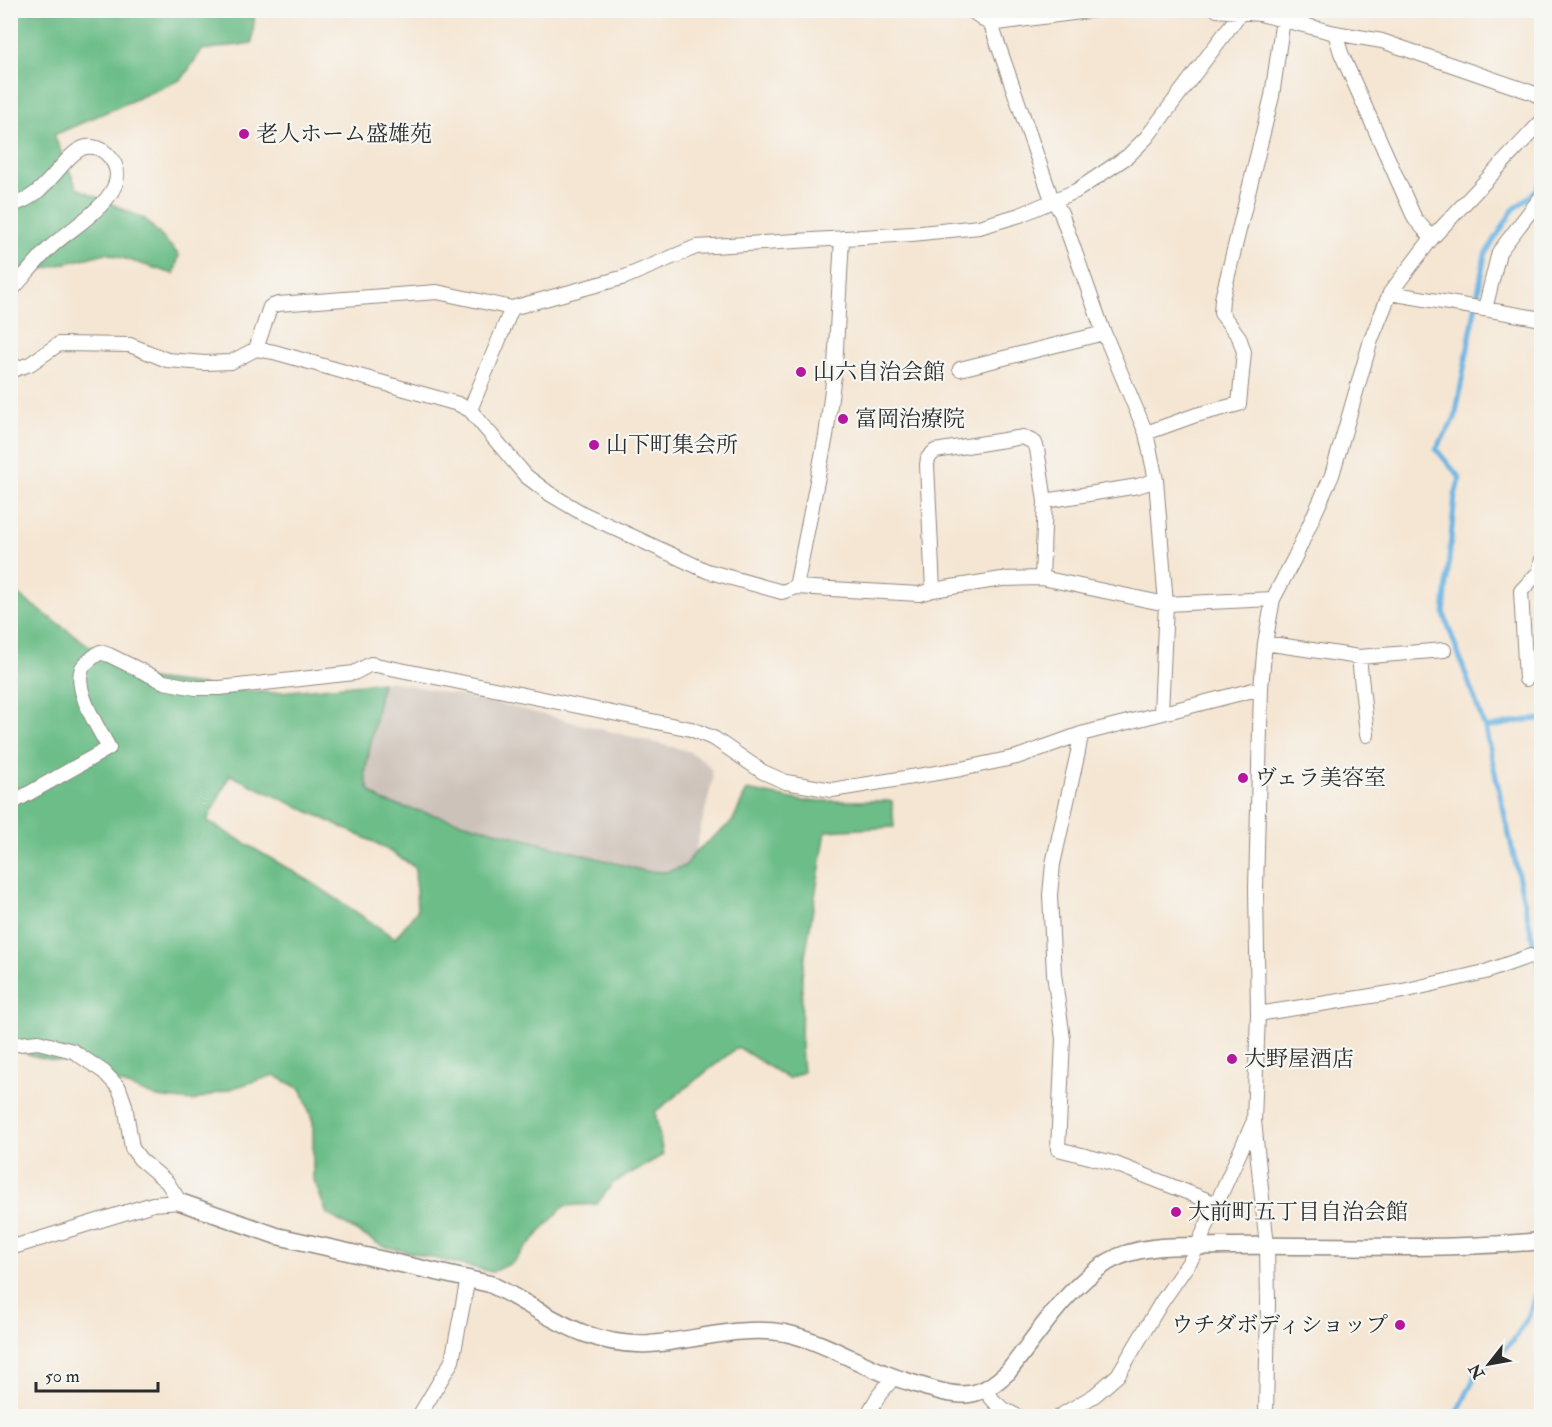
<svg xmlns="http://www.w3.org/2000/svg" width="1552" height="1427" viewBox="0 0 1552 1427" font-family="'IM FELL Double Pica','Noto Serif JP',serif">
<style>
.industrial{fill:#cdc2b9}
.forest{fill:#6cbd88;stroke:#4c745a;stroke-width:1.5;fill-rule:evenodd}
.lines{fill:none;stroke-linecap:round;stroke-linejoin:round}
.stream{stroke:#69b4e2;stroke-width:5}
.minor-casing{stroke:#90887f;stroke-width:16}
.tertiary-casing{stroke:#90887f;stroke-width:19}
.minor{stroke:#fff;stroke-width:14}
.tertiary{stroke:#fff;stroke-width:16}
.poi-dot{fill:#b5179e;stroke:#f6f6f2;stroke-width:2}
.labels{text-anchor:middle;dominant-baseline:central;stroke-width:4.5;stroke-linejoin:round;paint-order:stroke}
.poi-label{font-size:22px;fill:#2b2b2b;stroke:#f6f6f2;text-anchor:start}
</style>
<rect width="100%" height="100%" fill="#f6f6f2"/>
<filter id="ink" filterUnits="userSpaceOnUse"><feTurbulence type="fractalNoise" baseFrequency=".0167" numOctaves="2"/><feDisplacementMap in="SourceGraphic" scale="12" xChannelSelector="R" yChannelSelector="G"/><feConvolveMatrix kernelMatrix="1 2 1 2 8 2 1 2 1" color-interpolation-filters="sRGB"/></filter>
<filter id="wash" filterUnits="userSpaceOnUse"><feTurbulence type="fractalNoise" baseFrequency=".008" numOctaves="4" result="noise"/><feDisplacementMap in="SourceGraphic" scale="24" xChannelSelector="R" yChannelSelector="G"/><feGaussianBlur stdDeviation="1.35" result="paint"/><feColorMatrix in="noise" values="0 0 0 0 0 0 0 0 0 0 0 0 0 0 0 0 0 1.4 0 .05"/><feComposite in="paint" operator="in"/></filter>
<g filter="url(#wash)">
<rect width="100%" height="100%" fill="#f5e6d3"/>
<path class="industrial" d="M 390,681 L 517,708 L 688,751 L 703,760 L 711,769 L 713,778 L 695,852 L 685,866 L 665,872 L 645,871 L 383,801 L 369,790 L 365,774 L 382,682 Z"/>
<path class="forest" d="M 11,11 L 255,11 L 252,43 L 202,50 L 182,79 L 54,135 L 77,188 L 145,219 L 179,255 L 174,274 L 106,253 L 27,273 L 11,288 Z
M 10,589 L 133,677 L 270,693 L 382,682 L 365,774 L 369,790 L 382,801 L 645,871 L 665,872 L 685,866 L 695,852 L 732,822 L 747,790 L 803,801 L 892,801 L 894,827 L 826,831 L 802,975 L 801,1048 L 803,1072 L 788,1079 L 738,1047 L 655,1112 L 663,1155 L 613,1183 L 597,1204 L 564,1206 L 512,1263 L 492,1272 L 382,1246 L 327,1214 L 313,1177 L 313,1122 L 302,1090 L 274,1075 L 193,1101 L 156,1097 L 69,1063 L 34,1056 L 11,1048 ZM 230,775 L 378,844 L 415,867 L 417,911 L 395,938 L 311,882 L 207,821 Z"/>
<g class="lines">
<path class="stream" d="M 1542,179 L 1536,191 L 1513,210 L 1485,255 L 1455,418 L 1436,449 L 1460,478 L 1455,495 L 1444,614 L 1485,728 L 1542,981
M 1485,728 L 1527,720 L 1542,719
M 1456,1416 L 1475,1376 L 1513,1341 L 1528,1317 L 1540,1284 L 1542,1259"/>
</g>
</g>
<g filter="url(#ink)">
<g class="lines">
<g class="minor-casing">
<path id="minor" d="M 971,10 L 990,24 L 1095,10
M 986,10 L 1050,194 L 1061,213 L 1102,328 L 1146,433 L 1156,480 L 1166,604 L 1161,713
M 1217,10 L 1260,14 L 1335,33 L 1341,53 L 1415,219 L 1432,238
M 1335,33 L 1382,41 L 1533,93 L 1542,98
M 10,205 C 47,199 63,152 86,147 C 94,146 102,149 107,154 C 142,188 75,225 54,244 C 38,258 25,276 10,292
M 1390,293 L 1542,319
M 1485,309 L 1499,252 L 1542,196
M 256,349 L 270,307 L 278,304 L 437,292 L 512,308 L 625,277 L 696,247 L 912,234 L 979,227 L 1020,215 L 1076,191 L 1128,156 L 1147,137 L 1241,12
M 960,369 L 1104,333
M 10,371 L 30,364 L 59,344 L 130,345 L 167,360 L 205,363 L 231,362 L 256,349 L 274,352 L 458,404 L 470,410 L 526,476 L 550,494 L 582,513 L 707,571 L 782,592 L 796,587 L 919,594 L 933,590 L 1002,579 L 1042,578 L 1166,604 L 1273,599
M 470,410 L 512,308
M 1146,433 L 1196,415 L 1239,404 L 1244,352 L 1239,337 L 1221,313 L 1222,299 L 1272,96 L 1283,19
M 1045,501 L 1138,486 L 1156,480
M 1542,559 L 1539,572 L 1542,572
M 796,587 L 826,436 L 835,367 L 842,238
M 933,590 L 927,465 L 928,458 L 935,451 L 1023,437 L 1035,443 L 1037,449 L 1045,501 L 1042,578
M 1265,643 L 1359,657 L 1444,650
M 1359,657 L 1367,735
M 1526,679 L 1521,591 L 1539,572
M 1081,734 L 1078,752 L 1053,864 L 1050,895 L 1054,974 L 1063,1039 L 1058,1149 L 1113,1163 L 1217,1204
M 10,804 L 109,748 C 99,729 73,690 82,668 C 85,662 94,657 100,652 L 109,655 L 164,682 L 196,688 L 220,688 L 354,673 L 371,664 L 691,729 L 715,739 L 763,772 L 786,782 L 832,790 L 961,769 L 1017,757 L 1081,734 L 1261,688
M 1258,1014 L 1403,991 L 1485,972 L 1530,956
M 10,1045 L 38,1042 L 73,1051 L 104,1072 L 119,1088 L 125,1105 L 132,1148 L 140,1159 L 167,1182 L 180,1202 L 153,1204 L 10,1248
M 985,1389 C 994,1404 1002,1409 1017,1416
M 419,1416 L 452,1361 L 468,1278
M 867,1416 L 879,1395 L 894,1377
M 1060,1416 L 1095,1395 L 1118,1375 L 1161,1303 L 1192,1258 L 1253,1123
M 1266,1416 L 1268,1303 L 1267,1246 L 1254,1121 L 1258,1014 L 1256,889 L 1261,688 L 1265,643 L 1273,599 L 1295,557 L 1332,475 L 1371,340 L 1390,293 L 1432,238 L 1542,121"/>
</g>
<g class="tertiary-casing">
<path id="tertiary" d="M 1241,12 L 1242,10
M 180,1202 L 277,1236 L 490,1284 C 545,1311 583,1347 649,1344 C 693,1341 740,1325 785,1333 C 823,1341 858,1364 894,1377 C 904,1381 914,1383 925,1387 C 939,1391 954,1396 969,1394 C 985,1392 997,1382 1008,1372 C 1038,1334 1066,1288 1108,1262 C 1141,1242 1187,1247 1224,1246 C 1288,1245 1351,1247 1415,1247 C 1457,1247 1499,1245 1542,1241"/>
</g>
<use href="#minor" class="minor"/>
<use href="#tertiary" class="tertiary"/>
</g>
</g>
<g class="poi-dot">
<circle cx="244" cy="134" r="6"/>
<circle cx="801" cy="372" r="6"/>
<circle cx="843" cy="419" r="6"/>
<circle cx="594" cy="445" r="6"/>
<circle cx="1243" cy="778" r="6"/>
<circle cx="1232" cy="1059" r="6"/>
<circle cx="1176" cy="1212" r="6"/>
<circle cx="1400" cy="1325" r="6"/>
</g>
<g class="labels">
<g class="poi-label">
<text x="256" y="134">老人ホーム盛雄苑</text>
<text x="813" y="372">山六自治会館</text>
<text x="855" y="419">富岡治療院</text>
<text x="606" y="445">山下町集会所</text>
<text x="1255" y="778">ヴェラ美容室</text>
<text x="1244" y="1059">大野屋酒店</text>
<text x="1188" y="1212">大前町五丁目自治会館</text>
<text x="1388" y="1325" text-anchor="end">ウチダボディショップ</text>
</g>
</g>
<rect width="1552" height="1427" fill="none" stroke="#f6f6f2" stroke-width="36"/>
<g transform="translate(1489 1364) rotate(239)" stroke="#f6f6f2" stroke-width="4.5" paint-order="stroke">
<path d="M0-4.5L10 22L0 15L-10 22Z" fill="#2b2b2b"/>
<text y="-9" font-size="16" font-weight="bold" text-anchor="middle" fill="#2b2b2b">N</text>
</g>
<path d="M36 1382v9h122v-9" fill="none" stroke="#2b2b2b" stroke-width="3"/>
<text x="45" y="1382" font-size="18" fill="#2b2b2b" stroke="#f6f6f2" stroke-width="4.5" paint-order="stroke">50 m</text>
</svg>
